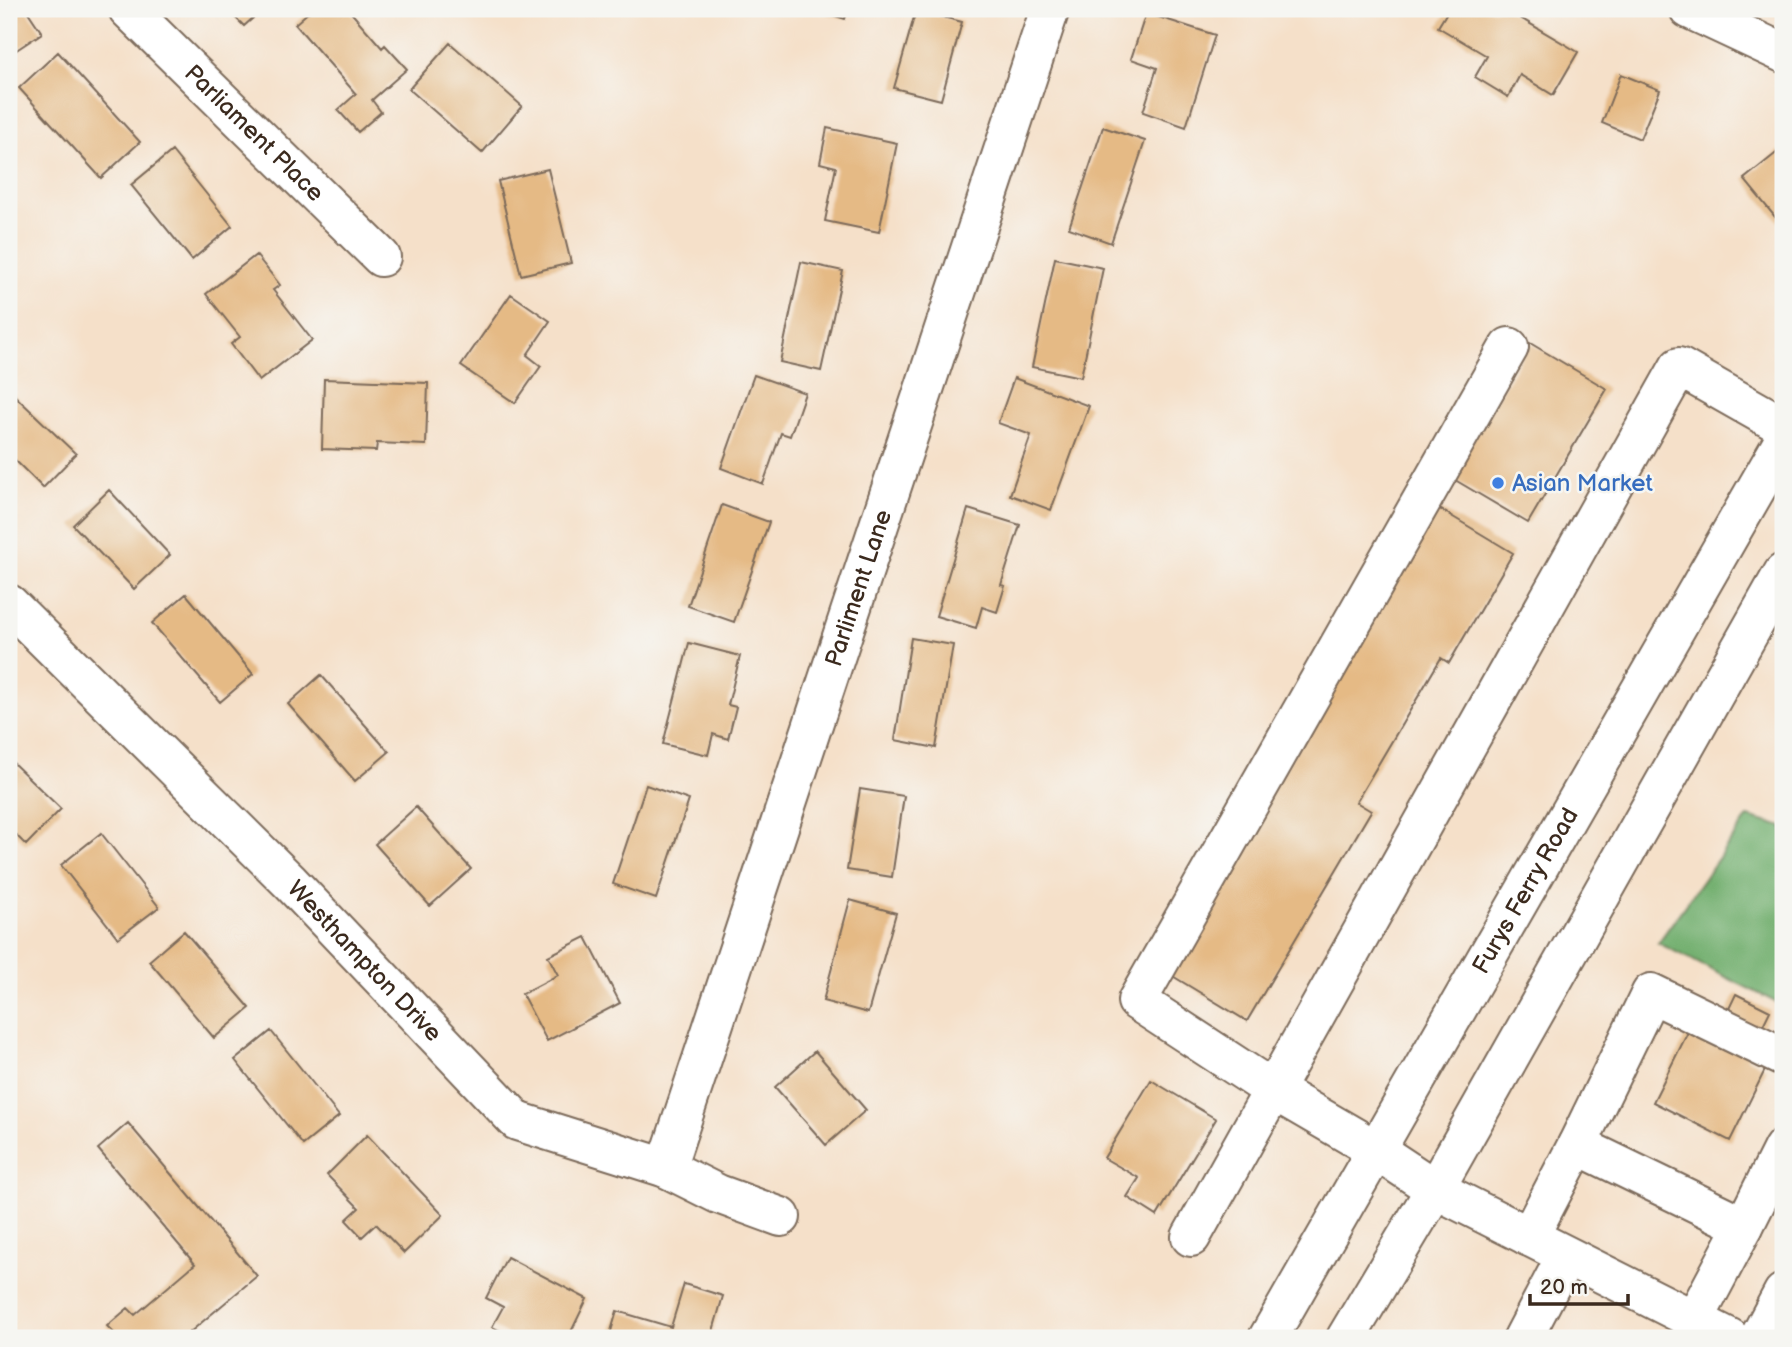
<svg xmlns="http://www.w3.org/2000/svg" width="1792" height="1347" viewBox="0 0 1792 1347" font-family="'Balsamiq Sans',sans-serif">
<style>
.forest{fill:#74b071;stroke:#586d48;stroke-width:2}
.building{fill:#e5ba85}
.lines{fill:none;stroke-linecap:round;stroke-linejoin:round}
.minor-casing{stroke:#7c6a5a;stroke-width:42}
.major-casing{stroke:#7c6a5a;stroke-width:42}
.minor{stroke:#fff;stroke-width:38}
.major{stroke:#fff;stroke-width:38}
.shop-dot{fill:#3f7fe0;stroke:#f6f6f2;stroke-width:2.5}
.labels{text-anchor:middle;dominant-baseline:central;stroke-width:5;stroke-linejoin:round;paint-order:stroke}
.street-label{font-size:24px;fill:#3b2a1e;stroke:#f6f6f2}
.shop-label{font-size:24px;fill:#366cbe;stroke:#f6f6f2;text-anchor:start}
</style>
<rect width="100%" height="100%" fill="#f6f6f2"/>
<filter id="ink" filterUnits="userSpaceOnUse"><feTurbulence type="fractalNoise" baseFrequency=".0143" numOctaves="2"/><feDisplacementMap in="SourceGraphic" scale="14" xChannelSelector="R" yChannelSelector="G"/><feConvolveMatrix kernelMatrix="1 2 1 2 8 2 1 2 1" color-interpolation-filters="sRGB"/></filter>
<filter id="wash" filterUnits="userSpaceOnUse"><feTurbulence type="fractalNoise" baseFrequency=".00686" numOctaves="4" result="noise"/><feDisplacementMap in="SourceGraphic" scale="28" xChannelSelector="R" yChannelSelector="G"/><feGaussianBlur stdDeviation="1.57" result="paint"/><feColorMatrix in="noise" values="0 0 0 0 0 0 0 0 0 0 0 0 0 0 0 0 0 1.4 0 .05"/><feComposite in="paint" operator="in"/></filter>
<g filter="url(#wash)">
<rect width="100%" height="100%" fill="#f5e0c9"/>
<path class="forest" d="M 1748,817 L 1783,827 L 1783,1006 L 1658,943 Z"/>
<g id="blocks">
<path class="building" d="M 9,9 L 26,9 L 42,33 L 9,55 Z
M 227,9 L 263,9 L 244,26 Z
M 312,9 L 348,9 L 382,48 L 385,45 L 407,69 L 372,100 L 381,112 L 358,132 L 338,110 L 356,94 L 295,24 Z
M 814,9 L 848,9 L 845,19 Z
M 1449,9 L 1505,9 L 1578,52 L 1553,95 L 1520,75 L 1508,97 L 1475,77 L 1487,56 L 1438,27 Z
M 916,10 L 962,22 L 941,100 L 894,88 Z
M 1146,13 L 1215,35 L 1186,127 L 1143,112 L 1157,68 L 1131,59 Z
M 450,43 L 522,106 L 482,153 L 409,89 Z
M 58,52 L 140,142 L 101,178 L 19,88 Z
M 1621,74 L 1660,90 L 1640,139 L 1602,123 Z
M 1103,127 L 1145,141 L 1111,243 L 1069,228 Z
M 827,128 L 897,143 L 879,232 L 825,221 L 836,167 L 820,163 Z
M 1780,150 L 1783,153 L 1783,220 L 1780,223 L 1744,179 Z
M 172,151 L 232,226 L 192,260 L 131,185 Z
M 548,169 L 571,263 L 521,275 L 498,181 Z
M 256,255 L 280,285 L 273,290 L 312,340 L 259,381 L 231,344 L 240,337 L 206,294 Z
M 1055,258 L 1103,268 L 1081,377 L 1032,367 Z
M 801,262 L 843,271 L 821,371 L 780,362 Z
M 511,294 L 550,321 L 527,355 L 541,366 L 515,403 L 461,366 Z
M 1530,343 L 1607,389 L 1528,523 L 1450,477 Z
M 754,375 L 805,393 L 790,436 L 781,433 L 763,484 L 721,468 Z
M 1014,378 L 1089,406 L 1051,510 L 1010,495 L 1031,435 L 998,423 Z
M 324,379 L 428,383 L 426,445 L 377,443 L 376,451 L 322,449 Z
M 13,394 L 76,454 L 43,488 L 9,454 L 9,398 Z
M 109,490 L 170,555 L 134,589 L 73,525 Z
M 722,505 L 769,522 L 734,622 L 688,606 Z
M 1438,508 L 1513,553 L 1449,663 L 1441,658 L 1356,802 L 1371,811 L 1247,1021 L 1166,972 Z
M 968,509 L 1020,525 L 1001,585 L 1005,586 L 997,612 L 982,607 L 976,628 L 936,616 Z
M 186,594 L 253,674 L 220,702 L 152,623 Z
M 911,638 L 953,645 L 936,748 L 895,740 Z
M 689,643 L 740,656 L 728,705 L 736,707 L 728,739 L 713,734 L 708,755 L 663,744 Z
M 321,675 L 389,752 L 355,781 L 288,704 Z
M 9,759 L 61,809 L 26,845 L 9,828 Z
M 646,785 L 689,800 L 656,899 L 613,884 Z
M 860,789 L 904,796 L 892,877 L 847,870 Z
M 416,807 L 471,869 L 430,906 L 375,844 Z
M 101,833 L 159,907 L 118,938 L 61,865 Z
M 850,900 L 896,913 L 868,1013 L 823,1001 Z
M 184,931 L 250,1008 L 214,1038 L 149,961 Z
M 586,937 L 620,1003 L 547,1041 L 522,994 L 558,975 L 548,956 Z
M 1736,994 L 1770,1011 L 1747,1058 L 1766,1068 L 1730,1141 L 1653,1102 L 1689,1030 L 1713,1042 Z
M 271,1031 L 339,1116 L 303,1145 L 235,1060 Z
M 815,1051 L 866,1110 L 826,1145 L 775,1087 Z
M 1151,1080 L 1216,1119 L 1157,1216 L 1127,1197 L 1139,1178 L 1104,1158 Z
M 128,1123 L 257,1276 L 183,1338 L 113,1338 L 116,1335 L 107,1326 L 128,1308 L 135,1315 L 195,1264 L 98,1149 Z
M 367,1135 L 443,1215 L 404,1253 L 376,1224 L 362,1237 L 346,1220 L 359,1208 L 327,1175 Z
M 507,1257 L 587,1299 L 568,1338 L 514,1338 L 492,1327 L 503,1307 L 486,1298 Z
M 684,1284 L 723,1296 L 711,1338 L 609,1338 L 617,1311 L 671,1327 Z"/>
</g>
</g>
<g filter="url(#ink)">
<use href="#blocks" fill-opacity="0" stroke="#7c6a5a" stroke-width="2"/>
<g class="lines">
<g class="minor-casing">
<g id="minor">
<path id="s1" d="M 128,9 L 381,257"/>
<path d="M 1689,9 L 1783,53"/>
<path d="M 1509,347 L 1137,1001 L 1273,1090 L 1376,1150 L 1435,1189 L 1730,1338"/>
<path id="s2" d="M 9,604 L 290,882 L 517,1121 L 666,1168 L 718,1194 L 781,1217"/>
<path d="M 1577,1145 L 1651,993 L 1783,1057"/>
<path id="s3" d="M 666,1168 L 1050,9"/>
<path d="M 1744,1226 L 1783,1148"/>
<path d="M 1191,1237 L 1679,367 L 1783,426"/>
<path d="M 1529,1237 L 1577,1145 L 1744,1226 L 1694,1320"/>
<path d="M 1523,1338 L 1566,1256"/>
<path d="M 1759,1338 L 1783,1293"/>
</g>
</g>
<g class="major-casing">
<g id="major">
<path id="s4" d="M 1268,1338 L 1783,442"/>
<path d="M 1346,1338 L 1435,1189 L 1783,573"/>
</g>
</g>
<use href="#minor" class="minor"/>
<use href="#major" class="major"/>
</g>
</g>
<circle class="shop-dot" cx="1498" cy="483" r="7"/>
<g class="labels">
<g class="street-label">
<text stroke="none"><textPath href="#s1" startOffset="177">Parliament Place</textPath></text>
<text stroke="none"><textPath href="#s3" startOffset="611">Parliment Lane</textPath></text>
<text stroke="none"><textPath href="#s4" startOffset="516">Furys Ferry Road</textPath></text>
<text stroke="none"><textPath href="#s2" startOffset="504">Westhampton Drive</textPath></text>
</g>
<g class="shop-label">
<text x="1512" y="483">Asian Market</text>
</g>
</g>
<rect width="1792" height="1347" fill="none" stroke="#f6f6f2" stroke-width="35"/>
<path d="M1530 1294v10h98v-10" fill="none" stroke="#3b2a1e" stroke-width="3.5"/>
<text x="1540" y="1294" font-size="21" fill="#3b2a1e" stroke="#f6f6f2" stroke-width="5" paint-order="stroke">20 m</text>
</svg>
